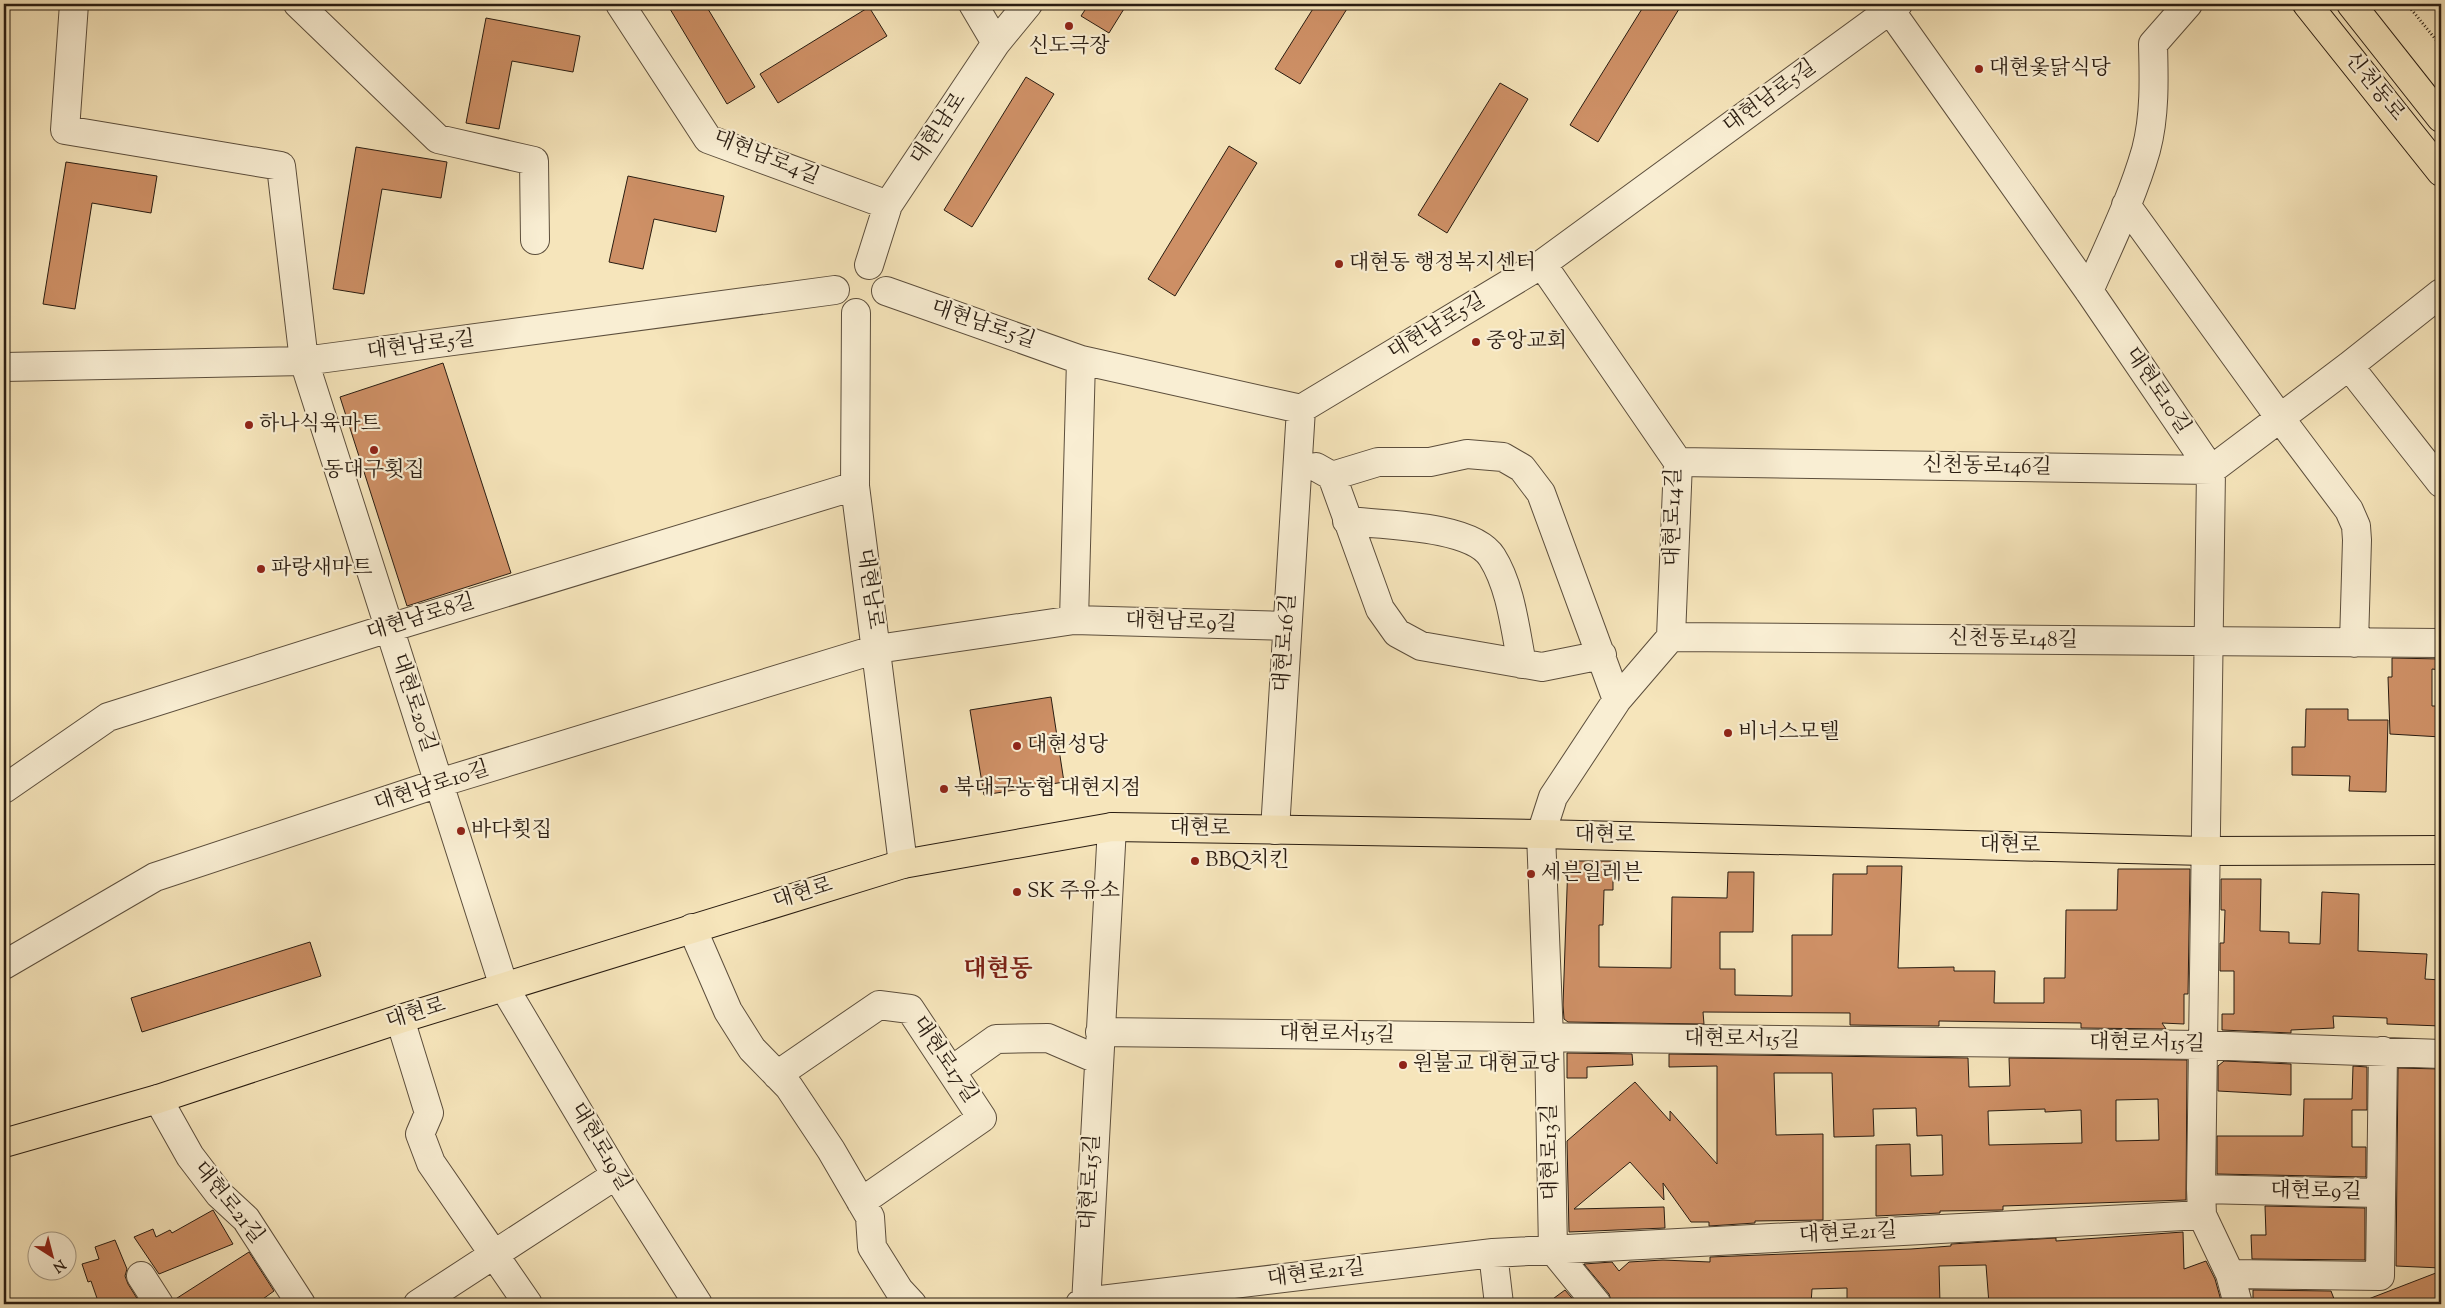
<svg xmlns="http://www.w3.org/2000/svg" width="2445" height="1308" viewBox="0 0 2445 1308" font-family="'Sorts Mill Goudy','Noto Serif KR',serif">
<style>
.building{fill:#ce9066;stroke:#291c11;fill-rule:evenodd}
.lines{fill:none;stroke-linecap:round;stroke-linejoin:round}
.minor-casing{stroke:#5c4e3c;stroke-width:30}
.major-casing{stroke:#291c11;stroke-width:30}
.path{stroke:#291c11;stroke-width:3;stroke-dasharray:1 2.5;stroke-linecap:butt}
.minor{stroke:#f9eed3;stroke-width:28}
.major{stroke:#f6e5bb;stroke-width:28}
.poi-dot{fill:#8f2418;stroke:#f9eed3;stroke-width:2}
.labels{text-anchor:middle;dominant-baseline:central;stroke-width:4.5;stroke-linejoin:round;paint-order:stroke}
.poi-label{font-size:21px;fill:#291c11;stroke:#f9eed3;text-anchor:start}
.street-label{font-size:21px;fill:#291c11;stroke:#f9eed3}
.quarter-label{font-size:24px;font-weight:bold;fill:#7a1f14;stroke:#f9eed3}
</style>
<rect width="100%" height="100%" fill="#f6e5bb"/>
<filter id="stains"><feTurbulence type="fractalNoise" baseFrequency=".004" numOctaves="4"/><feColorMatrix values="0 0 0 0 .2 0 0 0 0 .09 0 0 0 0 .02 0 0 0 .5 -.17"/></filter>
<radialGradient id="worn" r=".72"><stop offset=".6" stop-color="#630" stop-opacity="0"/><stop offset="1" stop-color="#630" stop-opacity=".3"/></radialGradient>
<path class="building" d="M 667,4 L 705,4 L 755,87 L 727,104 Z
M 1089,4 L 1127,4 L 1109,33 L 1081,16 Z
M 1316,4 L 1350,4 L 1300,84 L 1275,69 Z
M 1645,4 L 1670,4 L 1679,9 L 1598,142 L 1570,125 Z
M 869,7 L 887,36 L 778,103 L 760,74 Z
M 486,18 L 580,36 L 573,72 L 512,61 L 499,129 L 466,123 Z
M 1026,77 L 1054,94 L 972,227 L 944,210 Z
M 1500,83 L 1528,99 L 1447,233 L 1418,215 Z
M 1229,146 L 1257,163 L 1175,296 L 1148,279 Z
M 356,147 L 447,162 L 441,198 L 382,189 L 364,294 L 333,289 Z
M 66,162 L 157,176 L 151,213 L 92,203 L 75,309 L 43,304 Z
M 628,176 L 724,196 L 716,232 L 654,219 L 643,269 L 609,262 Z
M 443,363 L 511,573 L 407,606 L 340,397 Z
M 2392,658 L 2441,659 L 2441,670 L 2432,669 L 2432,706 L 2441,706 L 2441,737 L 2390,734 L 2388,677 L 2392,677 Z
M 1051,697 L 1064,782 L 984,795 L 970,710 Z
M 2306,709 L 2348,709 L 2348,720 L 2388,720 L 2386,792 L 2349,791 L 2350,776 L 2292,775 L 2292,747 L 2305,747 Z
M 1568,861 L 1613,861 L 1613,890 L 1604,890 L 1603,925 L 1599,925 L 1599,967 L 1671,968 L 1672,897 L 1727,898 L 1728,872 L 1754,872 L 1753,932 L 1720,932 L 1720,969 L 1735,969 L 1735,995 L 1792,996 L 1792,935 L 1832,935 L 1833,874 L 1867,874 L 1867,866 L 1902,866 L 1898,968 L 1954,967 L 1954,971 L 1995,971 L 1994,1003 L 2044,1003 L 2044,978 L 2065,978 L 2066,910 L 2117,910 L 2118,869 L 2190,869 L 2188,994 L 2184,994 L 2184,1024 L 2162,1023 L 2166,1029 L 2081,1028 L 2081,1023 L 1939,1021 L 1939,1026 L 1850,1025 L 1850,1013 L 1703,1012 L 1704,1024 L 1568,1022 L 1564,1019 L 1563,1005 Z
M 2221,879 L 2261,879 L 2260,931 L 2289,932 L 2289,943 L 2320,944 L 2322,892 L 2359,894 L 2358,951 L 2427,954 L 2425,979 L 2441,980 L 2441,1026 L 2387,1024 L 2387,1018 L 2333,1016 L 2334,1028 L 2291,1030 L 2291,1033 L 2222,1030 L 2222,1014 L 2234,1014 L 2234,971 L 2220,971 L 2220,943 L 2224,943 L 2225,910 L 2221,910 Z
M 310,942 L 321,976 L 142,1032 L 131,998 Z
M 1567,1053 L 1632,1054 L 1633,1065 L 1587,1067 L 1587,1078 L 1567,1078 Z
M 1669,1054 L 1968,1058 L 1969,1087 L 2010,1086 L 2009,1058 L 2187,1060 L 2186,1200 L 2003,1206 L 2003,1210 L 1940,1211 L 1940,1213 L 1876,1216 L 1876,1145 L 1910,1144 L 1911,1176 L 1943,1175 L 1942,1135 L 1917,1136 L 1916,1108 L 1873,1109 L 1874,1136 L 1834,1137 L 1832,1073 L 1774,1073 L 1776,1135 L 1823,1134 L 1823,1220 L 1755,1221 L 1755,1223 L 1709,1226 L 1709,1222 L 1691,1222 L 1663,1183 L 1664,1200 L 1630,1162 L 1574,1209 L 1664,1207 L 1665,1228 L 1569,1232 L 1567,1141 L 1635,1082 L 1670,1121 L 1670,1111 L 1717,1164 L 1717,1066 L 1669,1067 ZM 2158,1099 L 2159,1140 L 2116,1141 L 2116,1100 ZM 2045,1109 L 2045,1112 L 2081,1110 L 2082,1143 L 1989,1145 L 1988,1111 Z
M 2224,1061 L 2291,1064 L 2291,1095 L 2218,1091 L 2218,1066 Z
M 2353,1066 L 2367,1067 L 2367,1110 L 2352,1110 L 2352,1147 L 2366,1147 L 2366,1177 L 2217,1174 L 2217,1136 L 2303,1136 L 2304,1099 L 2352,1099 Z
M 2398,1068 L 2441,1069 L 2441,1268 L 2396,1266 Z
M 2265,1206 L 2365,1208 L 2365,1260 L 2252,1259 L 2251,1235 L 2266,1235 Z
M 213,1210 L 233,1244 L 159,1274 L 134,1237 L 153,1229 L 156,1237 L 170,1230 L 172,1233 Z
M 2183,1232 L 2184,1269 L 2206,1261 L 2215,1279 L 2222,1304 L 1989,1304 L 1986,1265 L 1939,1266 L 1940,1304 L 1847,1304 L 1847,1288 L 1812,1289 L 1811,1304 L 1612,1304 L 1609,1294 L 1584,1264 L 1612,1262 L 1619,1271 L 1629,1262 L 1663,1260 L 1710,1262 L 1710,1257 L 1911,1249 L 1951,1246 L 1951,1244 L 2056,1238 L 2056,1241 Z
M 115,1240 L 127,1269 L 125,1276 L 128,1284 L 138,1300 L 125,1304 L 99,1304 L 91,1281 L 88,1282 L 82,1264 L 99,1259 L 95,1247 Z
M 249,1252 L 274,1291 L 256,1304 L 174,1304 L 174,1300 Z
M 2441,1271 L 2441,1304 L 2358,1304 L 2358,1303 Z
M 1565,1290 L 1577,1304 L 1546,1304 Z
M 2253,1290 L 2331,1291 L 2336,1304 L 2253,1304 Z"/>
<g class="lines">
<g class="minor-casing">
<path id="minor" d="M 74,4 L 65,130 L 281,166 L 304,361 L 504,987 L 616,1175 L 698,1304
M 298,4 L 438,139 L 534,161 L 535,240
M 620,4 L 708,139 L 888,205
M 973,4 L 996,43
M 1881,4 L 1890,10 L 2089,291 L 2211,470 L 2201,1189 L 2202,1215 L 2230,1274 L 2238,1304
M 2126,205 L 2280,418 L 2349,510 L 2356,526 L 2357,540 L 2354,643
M 1542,264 L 1678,462 L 1671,637 L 1617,700 L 1553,797 L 1541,834 L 1549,1038 L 1553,1250 L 1597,1304
M 869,265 L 888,205 L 996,43 L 1028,4
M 886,291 L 1081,360 L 1301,409 L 1542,264 L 1898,4
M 2089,291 C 2109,245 2132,199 2146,150 C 2155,116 2154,79 2153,44 L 2188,4
M 856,313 L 855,486 L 903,864
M 2349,366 L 2441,483
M 4,367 L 304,361 L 835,290
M 1678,462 L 2211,470 L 2349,366 L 2441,293
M 1316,467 L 1332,476 L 1380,609 L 1397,633 L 1421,646 L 1542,667 L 1602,655
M 1332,476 L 1378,462 L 1430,462 L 1467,454 L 1503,457 L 1522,468 L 1541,493 L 1617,700
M 1347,521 C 1383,525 1472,525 1492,557 C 1511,587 1515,629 1522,664
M 1074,620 L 1081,360
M 1671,637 L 2441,643
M 4,789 L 108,717 L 389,628 L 855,486
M 1275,830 L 1301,409
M 692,928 L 728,1011 L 752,1049 L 789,1087 L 831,1150 L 870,1217 L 872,1247 L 899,1290 L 912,1304
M 4,965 L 155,877 L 439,783 L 877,649 L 1074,620 L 1287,626
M 400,1019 L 429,1113 L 420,1134 L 431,1163 L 528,1304
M 1100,1032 L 2202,1045 L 2441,1054
M 951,1071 L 996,1039 L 1048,1038 L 1099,1060
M 777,1075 L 879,1005 L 910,1009 L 982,1118 L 861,1202
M 158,1099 L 190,1156 L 219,1194 L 246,1219 L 301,1304
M 2201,1189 L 2380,1193
M 1493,1253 L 1499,1304
M 2230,1274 L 2380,1276 L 2383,1051
M 141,1276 L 159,1304
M 418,1304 L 616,1175
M 1080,1304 L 1084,1302 L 1493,1253 L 2202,1215
M 1086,1304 L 1112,827"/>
</g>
<g class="major-casing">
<path id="major" d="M 2307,4 L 2441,172
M 2351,4 L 2441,118
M 4,1143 L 158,1099 L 400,1019 L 903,864 L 1112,827 L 1541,834 L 2204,851 L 2441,850"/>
</g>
<path class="path" d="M 2407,4 L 2441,46"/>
<use href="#minor" class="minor"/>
<use href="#major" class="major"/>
</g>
<g class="poi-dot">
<circle cx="1069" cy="26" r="5"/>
<circle cx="1979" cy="69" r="5"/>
<circle cx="1339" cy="264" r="5"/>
<circle cx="1476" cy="342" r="5"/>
<circle cx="249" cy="425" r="5"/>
<circle cx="374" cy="450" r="5"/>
<circle cx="261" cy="569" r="5"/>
<circle cx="1728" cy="733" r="5"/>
<circle cx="1017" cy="746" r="5"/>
<circle cx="944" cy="789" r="5"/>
<circle cx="461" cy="831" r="5"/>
<circle cx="1195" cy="861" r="5"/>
<circle cx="1531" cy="874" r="5"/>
<circle cx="1017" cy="892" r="5"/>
<circle cx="1403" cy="1065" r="5"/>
</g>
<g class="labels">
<g class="poi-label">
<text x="1069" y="47" text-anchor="middle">신도극장</text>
<text x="1989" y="69">대현옻닭식당</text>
<text x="1349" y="264">대현동 행정복지센터</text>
<text x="1486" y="342">중앙교회</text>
<text x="259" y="425">하나식육마트</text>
<text x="374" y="471" text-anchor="middle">동대구횟집</text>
<text x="271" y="569">파랑새마트</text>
<text x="1738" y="733">비너스모텔</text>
<text x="1027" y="746">대현성당</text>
<text x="954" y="789">북대구농협 대현지점</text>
<text x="471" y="831">바다횟집</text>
<text x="1205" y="861">BBQ치킨</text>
<text x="1541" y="874">세븐일레븐</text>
<text x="1027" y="892">SK 주유소</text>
<text x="1413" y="1065">원불교 대현교당</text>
</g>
<g class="street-label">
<text transform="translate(2374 87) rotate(51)">신천동로</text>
<text transform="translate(1770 97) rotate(-36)">대현남로5길</text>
<text transform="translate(939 129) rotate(-56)">대현남로</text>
<text transform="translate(766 158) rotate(22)">대현남로4길</text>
<text transform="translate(983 325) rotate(19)">대현남로5길</text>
<text transform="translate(1437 327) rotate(-31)">대현남로5길</text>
<text transform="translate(421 346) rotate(-7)">대현남로5길</text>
<text transform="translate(2157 391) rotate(56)">대현로10길</text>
<text transform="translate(1987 467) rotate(1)">신천동로146길</text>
<text transform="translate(1674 517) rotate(-89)">대현로14길</text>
<text transform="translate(869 589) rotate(82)">대현남로</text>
<text transform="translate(421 618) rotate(-17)">대현남로8길</text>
<text transform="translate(1181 623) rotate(2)">대현남로9길</text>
<text transform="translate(2013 640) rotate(1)">신천동로148길</text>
<text transform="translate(1286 643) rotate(-86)">대현로16길</text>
<text transform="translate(413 703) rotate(72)">대현로20길</text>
<text transform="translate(432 787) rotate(-18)">대현남로10길</text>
<text transform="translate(1200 829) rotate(1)">대현로</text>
<text transform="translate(1605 836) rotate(1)">대현로</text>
<text transform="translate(2010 846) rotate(1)">대현로</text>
<text transform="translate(803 894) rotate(-17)">대현로</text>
<text transform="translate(416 1014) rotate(-17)">대현로</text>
<text transform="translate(1337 1035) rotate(1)">대현로서15길</text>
<text transform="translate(1742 1040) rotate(1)">대현로서15길</text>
<text transform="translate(2147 1044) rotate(1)">대현로서15길</text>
<text transform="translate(944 1060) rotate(56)">대현로17길</text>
<text transform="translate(600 1147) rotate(59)">대현로19길</text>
<text transform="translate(1551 1152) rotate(-91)">대현로13길</text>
<text transform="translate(1091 1182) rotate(-87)">대현로15길</text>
<text transform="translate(2316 1192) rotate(1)">대현로9길</text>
<text transform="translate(228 1203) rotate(51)">대현로21길</text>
<text transform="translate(1848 1234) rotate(-3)">대현로21길</text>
<text transform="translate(1316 1274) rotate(-7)">대현로21길</text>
</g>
<g class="quarter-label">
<text x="998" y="970">대현동</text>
</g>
</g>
<rect width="2445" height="1308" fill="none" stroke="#f6e5bb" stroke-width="20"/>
<rect x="5" y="5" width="2435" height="1298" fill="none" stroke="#291c11" stroke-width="2.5"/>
<rect x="10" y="10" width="2425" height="1288" fill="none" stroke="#291c11"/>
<g transform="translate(52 1256) rotate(144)"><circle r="24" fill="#f9eed3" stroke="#a69a85"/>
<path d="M0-4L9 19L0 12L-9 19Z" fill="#8f2418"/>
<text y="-8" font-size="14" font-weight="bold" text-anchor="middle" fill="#291c11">N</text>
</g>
<rect width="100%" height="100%" filter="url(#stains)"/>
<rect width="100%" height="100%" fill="url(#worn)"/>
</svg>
